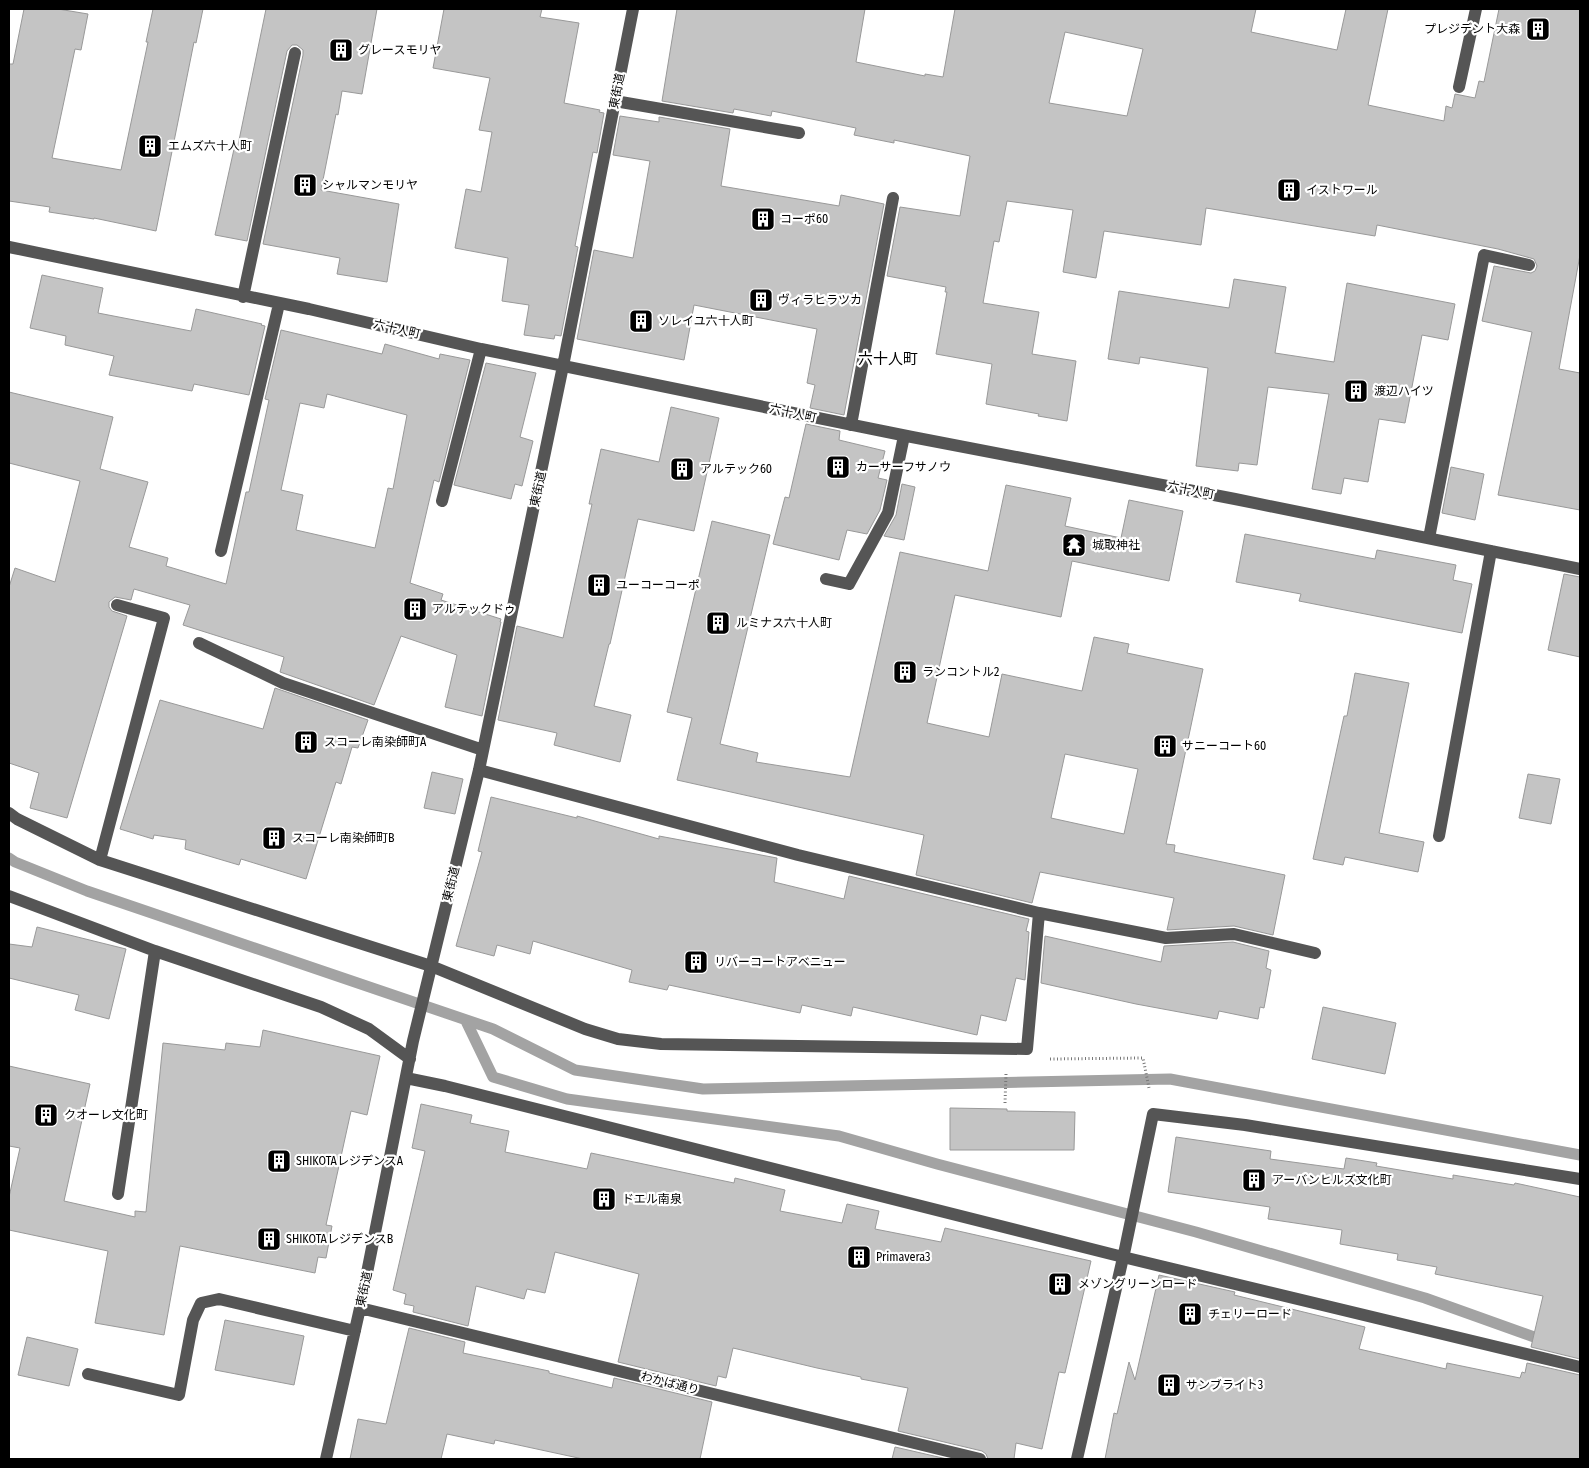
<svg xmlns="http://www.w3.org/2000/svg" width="1589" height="1468" viewBox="0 0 1589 1468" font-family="'Fira Sans Condensed','Noto Sans JP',sans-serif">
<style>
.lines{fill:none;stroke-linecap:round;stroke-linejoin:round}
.stream{stroke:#a3a3a3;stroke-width:11}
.building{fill:#c4c4c4;stroke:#999;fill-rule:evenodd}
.path{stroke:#777;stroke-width:3;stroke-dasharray:1 2.5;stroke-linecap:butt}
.minor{stroke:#555;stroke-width:12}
.labels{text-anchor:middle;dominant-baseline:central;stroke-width:4.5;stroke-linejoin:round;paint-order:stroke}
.poi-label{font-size:12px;fill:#000;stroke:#fff;text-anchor:start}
.street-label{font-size:12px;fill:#000;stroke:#fff}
.quarter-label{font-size:15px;fill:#000;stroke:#fff}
</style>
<rect width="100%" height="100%" fill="#fff"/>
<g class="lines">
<path class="stream" d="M 9,858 L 15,862 L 87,891 L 493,1029 L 575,1070 L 703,1089 L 1170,1079 L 1580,1155
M 466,1021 L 493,1077 L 567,1099 L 839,1136 L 937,1164 L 1196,1232 L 1425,1298 L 1548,1342"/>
</g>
<path class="building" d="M 24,9 L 58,9 L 88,14 L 81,50 L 75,49 L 52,158 L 121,170 L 148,42 L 146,42 L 153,9 L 203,9 L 196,43 L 194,42 L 156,231 L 94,218 L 94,219 L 49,212 L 50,207 L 9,201 L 9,64 L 13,64 Z
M 266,9 L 377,9 L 362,94 L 342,91 L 338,115 L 336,114 L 321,190 L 399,204 L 387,282 L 337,274 L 340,258 L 263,244 L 303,55 L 303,50 L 297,45 L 292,45 L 287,51 L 247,241 L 215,235 L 234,149 L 237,150 Z
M 444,9 L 542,9 L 540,17 L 579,23 L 564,103 L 600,110 L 599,112 L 604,113 L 597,153 L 593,152 L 575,246 L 578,247 L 561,336 L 555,335 L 554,339 L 524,335 L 529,305 L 502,301 L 508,258 L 455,248 L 466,189 L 481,192 L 492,132 L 479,130 L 490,78 L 433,68 Z
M 677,9 L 865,9 L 856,62 L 925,76 L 925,74 L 943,77 L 955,9 L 1256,9 L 1251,32 L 1337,50 L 1346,9 L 1388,9 L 1368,105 L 1444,121 L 1446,106 L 1452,108 L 1455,94 L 1475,98 L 1479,81 L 1484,82 L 1499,9 L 1580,9 L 1580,255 L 1559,369 L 1580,373 L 1580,510 L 1498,495 L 1532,332 L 1482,321 L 1494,266 L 1531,273 L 1535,271 L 1537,266 L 1534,259 L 1498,249 L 1377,225 L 1375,236 L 1206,208 L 1201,245 L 1104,231 L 1096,278 L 1063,272 L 1073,210 L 1007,201 L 999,242 L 994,241 L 983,303 L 1039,312 L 1032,354 L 1076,361 L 1067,421 L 1038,416 L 1039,414 L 986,404 L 992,364 L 936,354 L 947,292 L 945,292 L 946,287 L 887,276 L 900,207 L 960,216 L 970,156 L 894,140 L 894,143 L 854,135 L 856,128 L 772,111 L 771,116 L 734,109 L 733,113 L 662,101 ZM 1065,32 L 1143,49 L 1127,116 L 1049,103 Z
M 620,116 L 659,122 L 659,117 L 730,129 L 721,186 L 839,206 L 841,195 L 884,204 L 844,415 L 810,408 L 815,385 L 807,383 L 817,329 L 694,305 L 684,360 L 577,339 L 594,250 L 633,258 L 650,161 L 613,155 Z
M 42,275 L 103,288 L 98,313 L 191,331 L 196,309 L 262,324 L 261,325 L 265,326 L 249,395 L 194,384 L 192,391 L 109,375 L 114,356 L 65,345 L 66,336 L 30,328 Z
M 1234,279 L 1286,287 L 1275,353 L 1334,362 L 1347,283 L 1455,304 L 1448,340 L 1422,335 L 1405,423 L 1379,419 L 1368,482 L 1344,478 L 1341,494 L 1312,489 L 1329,394 L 1268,387 L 1257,465 L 1239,463 L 1238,471 L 1196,466 L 1208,368 L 1140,357 L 1139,364 L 1108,359 L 1119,291 L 1229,308 Z
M 281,330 L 382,354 L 385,344 L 439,359 L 440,354 L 470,360 L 439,482 L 434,480 L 410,583 L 443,594 L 441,600 L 501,619 L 500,622 L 501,622 L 482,716 L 445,707 L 457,655 L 401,636 L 374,705 L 280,672 L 284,657 L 183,625 L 190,605 L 134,589 L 131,600 L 115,597 L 109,602 L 109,607 L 112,611 L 127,616 L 67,818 L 30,808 L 39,773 L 9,763 L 9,587 L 15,568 L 55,582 L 80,481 L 9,463 L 9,392 L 113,417 L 100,469 L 148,482 L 129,547 L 168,558 L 166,566 L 226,584 L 246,492 L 249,492 L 269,400 L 265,399 ZM 327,394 L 407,415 L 393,489 L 388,488 L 375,548 L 296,530 L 303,495 L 281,490 L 300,403 L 324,408 Z
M 486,363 L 536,373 L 520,437 L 533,441 L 522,486 L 515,484 L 511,499 L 454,485 Z
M 671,407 L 719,418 L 694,531 L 638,519 L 610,644 L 609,644 L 594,706 L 631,715 L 620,762 L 554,745 L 557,733 L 498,720 L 517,626 L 563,638 L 592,504 L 589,504 L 601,449 L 659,462 Z
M 806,424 L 840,431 L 839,440 L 885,451 L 878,478 L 887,480 L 880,510 L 867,534 L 847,530 L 839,560 L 773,544 L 785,497 L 789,498 Z
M 1451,467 L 1484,474 L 1475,520 L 1442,513 Z
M 902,484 L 915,487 L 904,540 L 884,536 L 896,515 Z
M 1006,485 L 1071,498 L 1065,526 L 1121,538 L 1129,500 L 1183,511 L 1169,581 L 1072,561 L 1061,617 L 955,595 L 927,723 L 989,737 L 1002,674 L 1082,691 L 1094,637 L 1129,644 L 1127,653 L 1203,669 L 1166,844 L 1175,845 L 1174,852 L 1285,875 L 1273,935 L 1234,926 L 1167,930 L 1174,898 L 1040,872 L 1032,903 L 916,875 L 924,835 L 677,780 L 692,718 L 667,712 L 712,521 L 770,535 L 720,744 L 758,753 L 756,762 L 850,777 L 900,552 L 988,571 ZM 1065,754 L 1138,769 L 1124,834 L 1051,818 Z
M 1245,534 L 1375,559 L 1377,550 L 1456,565 L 1453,580 L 1472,584 L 1462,633 L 1299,601 L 1301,594 L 1236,582 Z
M 1564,574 L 1580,577 L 1580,657 L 1548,650 Z
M 1355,673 L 1409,683 L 1379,833 L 1424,842 L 1418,872 L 1345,857 L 1343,865 L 1313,859 L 1344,716 L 1347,716 Z
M 275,688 L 368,720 L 358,748 L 352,747 L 341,784 L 336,782 L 306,879 L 241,859 L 239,865 L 185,849 L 186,840 L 154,835 L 153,839 L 120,829 L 160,700 L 263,729 Z
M 432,772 L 463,779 L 455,814 L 424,808 Z
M 1528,774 L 1560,779 L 1551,824 L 1519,818 Z
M 491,797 L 577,818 L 577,816 L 659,839 L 659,836 L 777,858 L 774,882 L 844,899 L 849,876 L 1029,919 L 1026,931 L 1029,932 L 1025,980 L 1016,978 L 1006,1021 L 981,1015 L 977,1035 L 853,1007 L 851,1016 L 802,1005 L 800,1013 L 669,985 L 667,990 L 629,982 L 632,970 L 533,941 L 530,954 L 497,945 L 494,956 L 456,946 L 482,852 L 478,851 Z
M 37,927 L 126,949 L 109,1019 L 75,1010 L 79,995 L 9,978 L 9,944 L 32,947 Z
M 1045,936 L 1161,962 L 1164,946 L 1233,942 L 1269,951 L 1266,968 L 1271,970 L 1264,1008 L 1260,1007 L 1258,1019 L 1219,1011 L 1217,1019 L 1136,1004 L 1041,983 Z
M 1323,1007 L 1396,1023 L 1385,1074 L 1312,1059 Z
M 263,1030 L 380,1056 L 367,1115 L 351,1111 L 326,1225 L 332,1226 L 326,1258 L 318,1257 L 315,1273 L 180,1246 L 164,1335 L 95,1323 L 108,1251 L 9,1230 L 9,1197 L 20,1148 L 9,1146 L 9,1066 L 90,1084 L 64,1201 L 135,1217 L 135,1211 L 146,1212 L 163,1043 L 225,1050 L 226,1043 L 260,1047 Z
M 421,1104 L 472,1115 L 470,1123 L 509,1131 L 505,1152 L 587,1169 L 591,1153 L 734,1183 L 735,1178 L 785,1190 L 780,1211 L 842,1223 L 847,1204 L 879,1211 L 875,1229 L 941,1242 L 945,1228 L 1091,1261 L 1065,1373 L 1059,1372 L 1042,1449 L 1016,1443 L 1014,1459 L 988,1459 L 986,1454 L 982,1451 L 898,1431 L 908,1388 L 861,1379 L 861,1377 L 817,1368 L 733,1348 L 726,1378 L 718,1376 L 716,1386 L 618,1362 L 639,1274 L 555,1252 L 545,1293 L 527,1289 L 524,1299 L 476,1286 L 468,1326 L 413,1312 L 414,1306 L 404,1304 L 406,1294 L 393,1290 L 425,1151 L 412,1148 Z
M 950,1108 L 1007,1109 L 1007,1111 L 1075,1112 L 1074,1150 L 950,1150 Z
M 1176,1137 L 1271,1151 L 1270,1159 L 1344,1169 L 1346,1158 L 1377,1163 L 1376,1166 L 1453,1179 L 1453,1175 L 1514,1185 L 1515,1183 L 1580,1197 L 1580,1359 L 1531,1347 L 1543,1296 L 1435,1274 L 1437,1267 L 1397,1260 L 1398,1254 L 1340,1244 L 1342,1230 L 1268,1219 L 1270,1207 L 1168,1192 Z
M 1159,1275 L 1235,1292 L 1234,1295 L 1365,1327 L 1359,1349 L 1446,1369 L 1447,1363 L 1520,1378 L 1522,1372 L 1525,1373 L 1527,1363 L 1580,1375 L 1580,1459 L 1105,1459 L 1114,1413 L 1117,1414 L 1129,1362 L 1135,1380 Z
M 225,1320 L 304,1336 L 294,1385 L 215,1370 Z
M 409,1328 L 465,1342 L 463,1353 L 549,1371 L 549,1373 L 612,1388 L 614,1378 L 712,1402 L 700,1459 L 583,1459 L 495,1440 L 494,1444 L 447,1434 L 441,1459 L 350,1459 L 358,1419 L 386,1424 Z
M 27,1337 L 78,1349 L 69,1386 L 18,1375 Z
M 895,1447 L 947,1459 L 892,1459 Z"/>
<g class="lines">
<path class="path" d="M 1050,1059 L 1143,1058 L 1149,1088
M 1005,1103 L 1006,1074"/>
<path class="minor" d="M 1459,87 L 1476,9
M 615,101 L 799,133
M 9,247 L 309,309 L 481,349 L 730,400 L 912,437 L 1235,499 L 1580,569
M 243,297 L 295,53
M 851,425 L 893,198
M 442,501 L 481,349
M 1429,538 L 1484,255 L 1529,265
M 221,551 L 279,304
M 826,579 L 849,584 L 888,513 L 904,436
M 199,643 L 283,683 L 483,750
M 479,770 L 798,855 L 1039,913 L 1166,938 L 1234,934 L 1315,953
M 9,813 L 17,819 L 100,860 L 431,966 L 585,1029 L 618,1039 L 661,1044 L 1027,1049 L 1039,913
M 1439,836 L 1491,551
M 100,860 L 164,618 L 117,605
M 9,896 L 155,951 L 321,1007 L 369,1029 L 410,1059
M 406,1078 L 445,1086 L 1123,1257 L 1580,1367
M 118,1194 L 155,951
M 360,1308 L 980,1459
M 88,1374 L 179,1395 L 193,1320 L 201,1303 L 219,1299 L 355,1331
M 326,1459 L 360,1308 L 413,1041 L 479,770 L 563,366 L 633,9
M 1077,1459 L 1125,1249 L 1153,1114 L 1245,1125 L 1580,1179"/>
</g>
<defs>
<g id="building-square" transform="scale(1.25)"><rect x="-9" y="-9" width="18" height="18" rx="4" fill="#000" stroke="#fff"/><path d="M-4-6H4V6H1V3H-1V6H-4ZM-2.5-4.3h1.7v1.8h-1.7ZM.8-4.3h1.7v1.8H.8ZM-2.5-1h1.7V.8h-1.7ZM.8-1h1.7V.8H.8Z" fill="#fff"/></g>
<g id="temple-square" transform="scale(1.25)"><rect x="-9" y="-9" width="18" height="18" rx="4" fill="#000" stroke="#fff"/><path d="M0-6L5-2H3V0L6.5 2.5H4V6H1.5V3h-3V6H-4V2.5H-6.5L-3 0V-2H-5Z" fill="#fff"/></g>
</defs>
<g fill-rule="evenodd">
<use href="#building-square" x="1538" y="29"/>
<use href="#building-square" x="341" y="50"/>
<use href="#building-square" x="150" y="146"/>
<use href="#building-square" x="305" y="185"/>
<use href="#building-square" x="1289" y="190"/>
<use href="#building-square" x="763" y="219"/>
<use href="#building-square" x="761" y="300"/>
<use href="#building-square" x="641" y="321"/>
<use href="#building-square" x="1356" y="391"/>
<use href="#building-square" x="838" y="467"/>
<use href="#building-square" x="682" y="469"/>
<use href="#temple-square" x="1074" y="545"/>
<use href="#building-square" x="599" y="585"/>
<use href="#building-square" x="415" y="609"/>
<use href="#building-square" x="718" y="623"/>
<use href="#building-square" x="905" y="672"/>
<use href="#building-square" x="306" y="742"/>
<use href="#building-square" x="1165" y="746"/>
<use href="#building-square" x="274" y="838"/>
<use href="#building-square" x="696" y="962"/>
<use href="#building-square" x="46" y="1115"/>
<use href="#building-square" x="279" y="1161"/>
<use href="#building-square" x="1254" y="1180"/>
<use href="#building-square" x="604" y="1199"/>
<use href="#building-square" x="269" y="1239"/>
<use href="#building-square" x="859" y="1257"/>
<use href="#building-square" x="1060" y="1284"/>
<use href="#building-square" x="1190" y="1314"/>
<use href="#building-square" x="1169" y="1385"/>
</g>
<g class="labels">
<g class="poi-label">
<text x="1520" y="29" text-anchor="end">プレジデント大森</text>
<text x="358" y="50">グレースモリヤ</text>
<text x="168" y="146">エムズ六十人町</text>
<text x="322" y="185">シャルマンモリヤ</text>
<text x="1306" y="190">イストワール</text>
<text x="780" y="219">コーポ60</text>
<text x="778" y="300">ヴィラヒラツカ</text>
<text x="658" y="321">ソレイユ六十人町</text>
<text x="1374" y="391">渡辺ハイツ</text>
<text x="856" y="467">カーサーフサノウ</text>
<text x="700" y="469">アルテック60</text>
<text x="1092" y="545">城取神社</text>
<text x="616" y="585">ユーコーコーポ</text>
<text x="432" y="609">アルテックドゥ</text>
<text x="736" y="623">ルミナス六十人町</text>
<text x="922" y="672">ランコントル2</text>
<text x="324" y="742">スコーレ南染師町A</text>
<text x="1182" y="746">サニーコート60</text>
<text x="292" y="838">スコーレ南染師町B</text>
<text x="714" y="962">リバーコートアベニュー</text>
<text x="64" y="1115">クオーレ文化町</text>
<text x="296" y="1161">SHIKOTAレジデンスA</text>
<text x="1272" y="1180">アーバンヒルズ文化町</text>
<text x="622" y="1199">ドエル南泉</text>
<text x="286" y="1239">SHIKOTAレジデンスB</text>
<text x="876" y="1257">Primavera3</text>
<text x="1078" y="1284">メゾングリーンロード</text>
<text x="1208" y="1314">チェリーロード</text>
<text x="1186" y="1385">サンブライト3</text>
</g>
<g class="street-label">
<text transform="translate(617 91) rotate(-79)">東街道</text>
<text transform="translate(397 329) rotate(13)">六十人町</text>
<text transform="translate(793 413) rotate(12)">六十人町</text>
<text transform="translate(538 489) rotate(-78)">東街道</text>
<text transform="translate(1191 490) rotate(11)">六十人町</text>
<text transform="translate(451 884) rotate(-76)">東街道</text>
<text transform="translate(364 1289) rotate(-78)">東街道</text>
<text transform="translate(670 1383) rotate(14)">わかば通り</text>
</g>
<g class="quarter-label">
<text x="888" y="359">六十人町</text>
</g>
</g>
<rect width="1589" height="1468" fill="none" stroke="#000000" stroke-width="20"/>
</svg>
